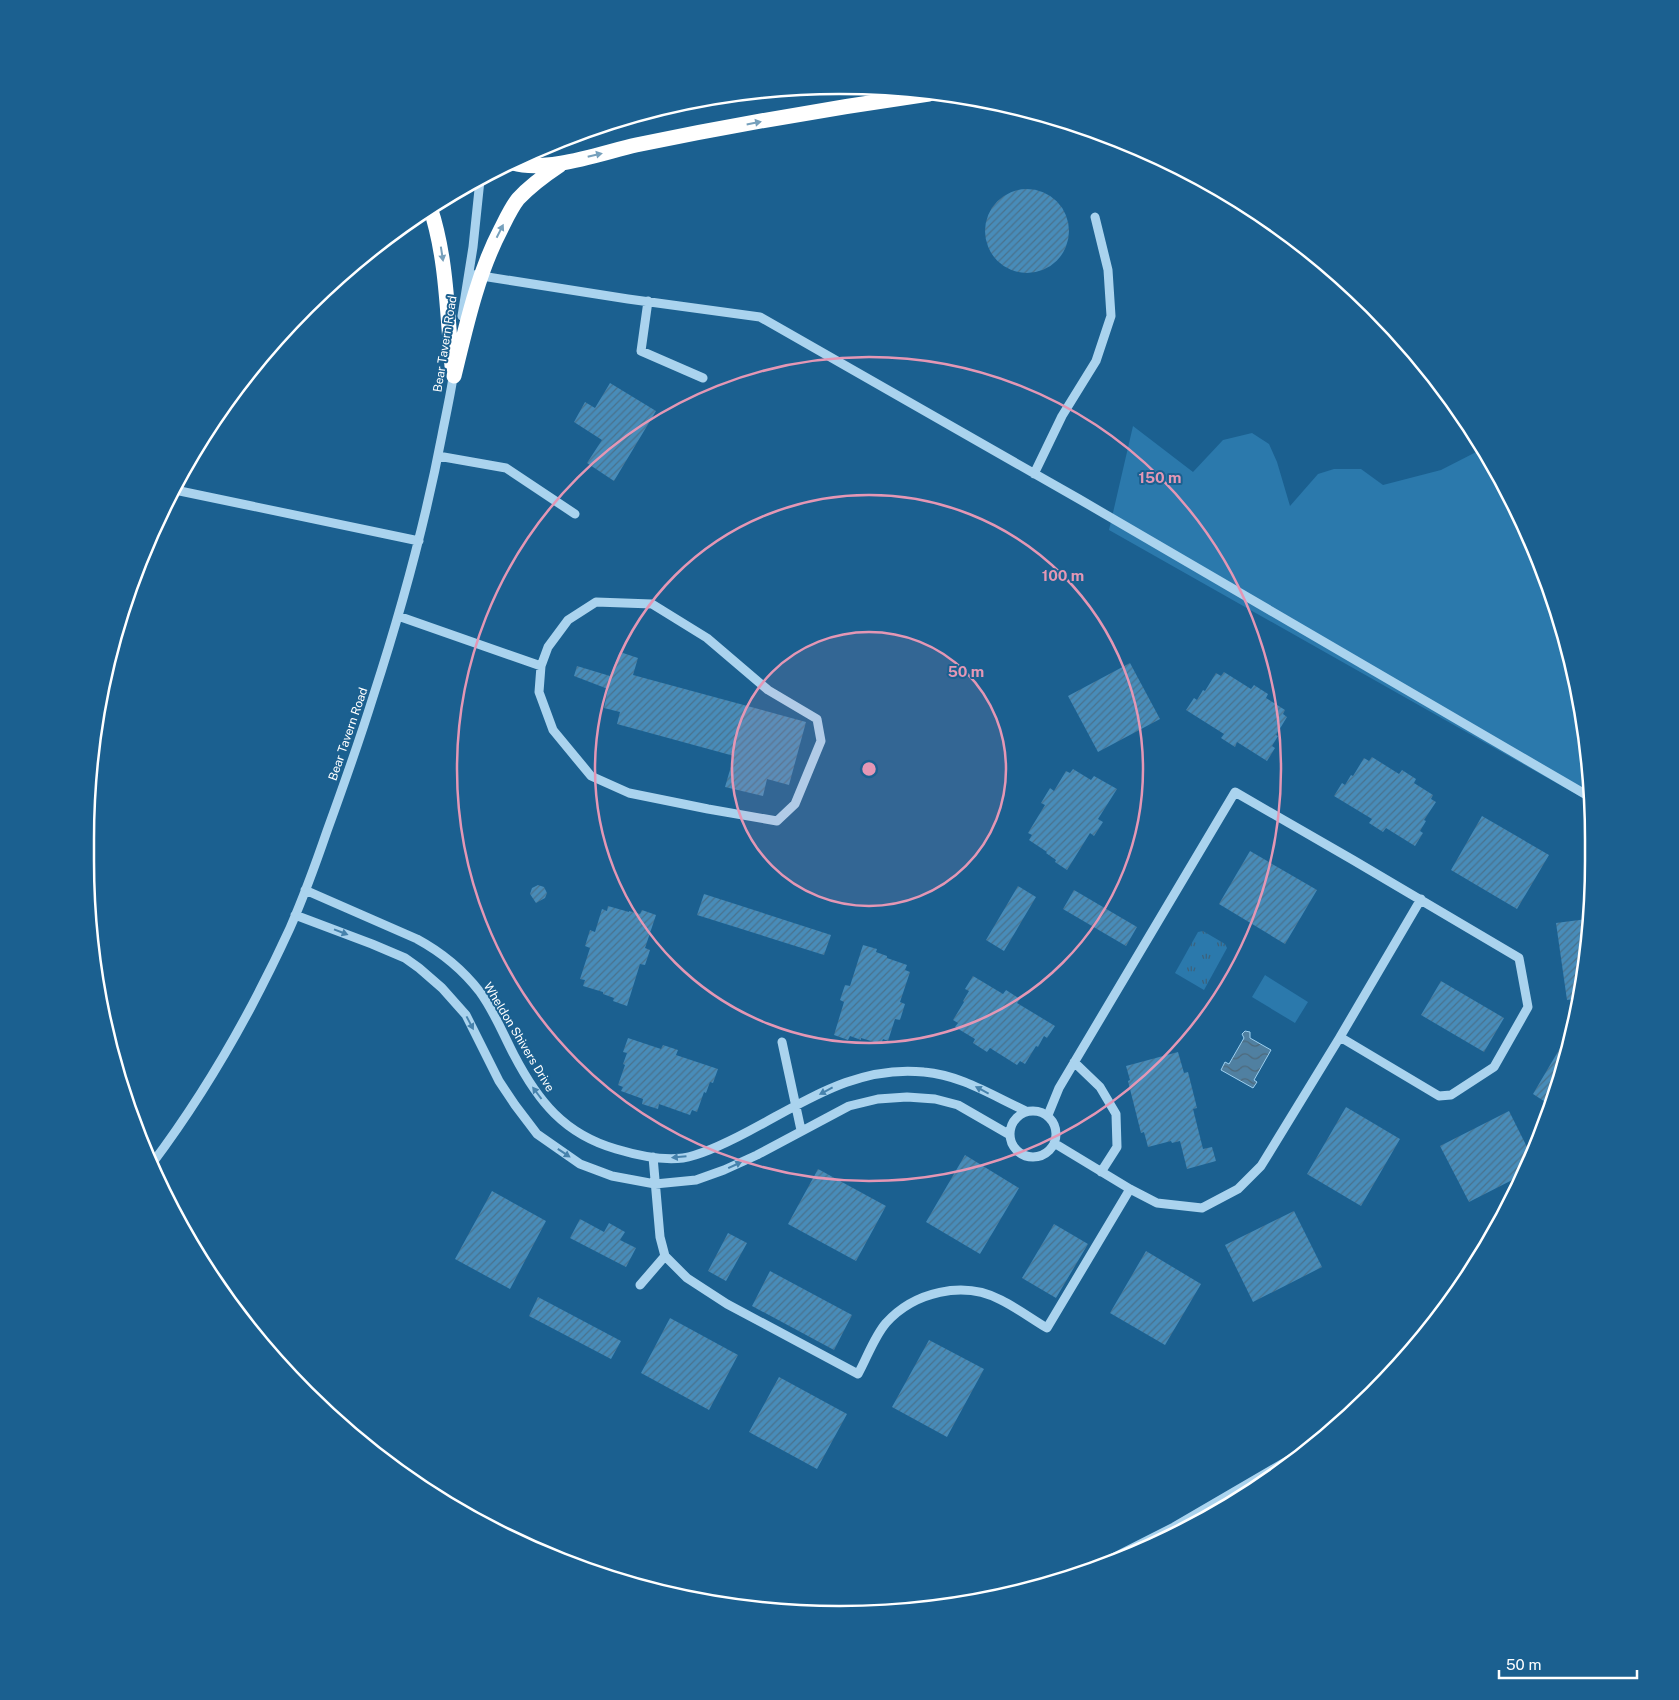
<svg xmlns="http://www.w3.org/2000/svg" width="1679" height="1700" viewBox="0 0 1679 1700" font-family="'Public Sans',sans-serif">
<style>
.grass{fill:#2b79ac}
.park{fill:url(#park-tufts)}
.water{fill:url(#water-waves);stroke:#9dd0f0}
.building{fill:url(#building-hatch)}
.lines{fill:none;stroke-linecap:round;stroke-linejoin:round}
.minor{stroke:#aad3ee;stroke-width:9}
.highway{stroke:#fff;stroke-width:15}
.oneway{fill:#76a0bc}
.oneway2{fill:#4682ac}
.ring{fill:none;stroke:#e497b5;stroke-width:2.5}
.labels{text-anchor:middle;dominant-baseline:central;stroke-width:4;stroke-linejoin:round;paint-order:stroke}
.street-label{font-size:12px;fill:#fff;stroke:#1b6090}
.rim{fill:none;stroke:#fff;stroke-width:2.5}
.centre{fill:#e497b5;stroke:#1b6090;stroke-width:2.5}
.ring-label{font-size:15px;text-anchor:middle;font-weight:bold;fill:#e497b5;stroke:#1b6090;stroke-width:4;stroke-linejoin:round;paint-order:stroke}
</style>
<defs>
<pattern id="park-tufts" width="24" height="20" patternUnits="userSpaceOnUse" patternTransform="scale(1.25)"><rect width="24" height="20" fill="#2b79ac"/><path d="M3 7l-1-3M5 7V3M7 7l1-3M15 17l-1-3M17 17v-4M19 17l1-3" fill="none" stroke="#3c627c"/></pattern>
<pattern id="water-waves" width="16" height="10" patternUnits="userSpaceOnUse" patternTransform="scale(1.25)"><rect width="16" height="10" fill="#5080a1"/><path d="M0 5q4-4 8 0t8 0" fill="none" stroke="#4e697b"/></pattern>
<pattern id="building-hatch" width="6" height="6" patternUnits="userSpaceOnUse" patternTransform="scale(1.25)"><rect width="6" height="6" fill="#488cb9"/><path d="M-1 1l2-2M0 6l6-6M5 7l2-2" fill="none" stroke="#4a728d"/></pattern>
</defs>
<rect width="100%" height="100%" fill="#1b6090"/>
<path class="grass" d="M 1133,426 L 1193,472 L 1223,440 L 1252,433 L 1269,444 L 1277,462 L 1290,506 L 1318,474 L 1334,469 L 1361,469 L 1383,485 L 1441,470 L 1482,449 L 1536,551 L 1579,692 L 1590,802 L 1109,530 Z
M 1265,975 L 1308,1002 L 1295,1023 L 1252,997 Z"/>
<path class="park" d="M 1203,931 L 1225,944 L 1227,948 L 1204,990 L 1175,973 L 1198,932 Z"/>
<path class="water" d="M 1245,1031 L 1250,1032 L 1250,1038 L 1271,1050 L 1254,1080 L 1257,1082 L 1253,1088 L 1221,1070 L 1225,1062 L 1229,1064 L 1244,1038 L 1242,1034 Z"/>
<path class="building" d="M985 231a42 42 0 1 1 84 0a42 42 0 1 1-84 0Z
M 610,383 L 656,411 L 614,481 L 587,463 L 602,440 L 574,422 L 585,402 L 595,408 Z
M 620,652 L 638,658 L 633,675 L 806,722 L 789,785 L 767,779 L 763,796 L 725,787 L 734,756 L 617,724 L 620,712 L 604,708 L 608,689 L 574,676 L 577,666 L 610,676 Z
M 1130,663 L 1160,719 L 1098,752 L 1068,696 Z
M 1224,672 L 1251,689 L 1254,685 L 1268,694 L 1266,698 L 1285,710 L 1283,714 L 1287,717 L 1276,735 L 1278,736 L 1272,746 L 1275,748 L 1267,761 L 1237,742 L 1235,747 L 1221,738 L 1224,734 L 1186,710 L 1194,698 L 1197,700 L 1203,690 L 1205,691 L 1216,673 L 1221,676 Z
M 1372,757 L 1399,774 L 1402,770 L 1416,779 L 1414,783 L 1433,795 L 1431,799 L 1436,802 L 1424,820 L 1426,821 L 1420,831 L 1423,833 L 1415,846 L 1386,828 L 1383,832 L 1369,823 L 1372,819 L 1334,796 L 1342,783 L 1345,785 L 1351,775 L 1353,776 L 1364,758 L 1369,761 Z
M 1073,769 L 1091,780 L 1094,776 L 1117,789 L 1098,819 L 1103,822 L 1094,836 L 1090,833 L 1067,870 L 1055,862 L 1056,860 L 1046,853 L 1047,852 L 1029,840 L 1032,835 L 1028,833 L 1045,805 L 1041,803 L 1050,788 L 1054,791 L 1066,771 L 1070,773 Z
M 1482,816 L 1549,855 L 1517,909 L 1451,870 Z
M 1250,851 L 1317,890 L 1285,944 L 1219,904 Z
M 538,885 L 544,887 L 547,893 L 545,898 L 536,903 L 530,894 L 532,888 Z
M 1018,886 L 1036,897 L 1004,951 L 986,940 Z
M 1074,890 L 1137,927 L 1126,946 L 1063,909 Z
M 704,894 L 831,935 L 824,955 L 697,915 Z
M 608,906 L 629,912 L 629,911 L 640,914 L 642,910 L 656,915 L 645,948 L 650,950 L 645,965 L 640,964 L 627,1006 L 613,1001 L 614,998 L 603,994 L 603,992 L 583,986 L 585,980 L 580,979 L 590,948 L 585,946 L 590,930 L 595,932 L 602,909 L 607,911 Z
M 1587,919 L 1580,998 L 1567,1000 L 1556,923 Z
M 863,945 L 877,949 L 876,952 L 887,956 L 887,958 L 907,965 L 905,970 L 910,972 L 900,1002 L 905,1004 L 900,1020 L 895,1019 L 888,1041 L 883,1039 L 881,1044 L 861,1038 L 861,1040 L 850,1036 L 848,1040 L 834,1035 L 844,1002 L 840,1000 L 845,985 L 850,986 Z
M 973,976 L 1003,994 L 1006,990 L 1020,999 L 1017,1003 L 1055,1026 L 1047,1038 L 1044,1036 L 1038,1047 L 1036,1046 L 1025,1064 L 1020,1061 L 1017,1065 L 990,1048 L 987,1052 L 973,1043 L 975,1039 L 955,1027 L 958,1023 L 953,1020 L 964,1002 L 963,1001 L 969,991 L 965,989 Z
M 1441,981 L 1504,1018 L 1484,1052 L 1421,1015 Z
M 628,1038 L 661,1049 L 663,1045 L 678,1050 L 676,1055 L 718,1069 L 713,1083 L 710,1082 L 706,1093 L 704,1092 L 697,1112 L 692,1110 L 690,1115 L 659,1104 L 658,1109 L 642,1104 L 643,1099 L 621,1091 L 623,1087 L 618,1085 L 625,1065 L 623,1064 L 627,1053 L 623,1052 Z
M 1563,1043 L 1568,1045 L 1550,1105 L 1533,1094 Z
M 1178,1052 L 1184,1073 L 1188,1072 L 1197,1108 L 1193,1109 L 1203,1149 L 1212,1147 L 1216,1161 L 1187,1169 L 1180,1141 L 1172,1143 L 1171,1141 L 1148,1147 L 1144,1132 L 1141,1133 L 1128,1081 L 1130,1080 L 1126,1066 Z
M 1346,1107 L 1400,1139 L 1361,1206 L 1307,1174 Z
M 1509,1111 L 1532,1157 L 1524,1174 L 1469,1202 L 1440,1146 Z
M 965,1155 L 1019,1188 L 980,1254 L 926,1222 Z
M 818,1169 L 886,1206 L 856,1261 L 788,1224 Z
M 492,1191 L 546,1221 L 510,1289 L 455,1259 Z
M 1294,1211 L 1322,1267 L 1253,1302 L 1225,1245 Z
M 580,1219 L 604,1232 L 609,1223 L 625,1232 L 620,1240 L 636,1248 L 626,1267 L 570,1238 Z
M 1054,1224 L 1088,1244 L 1056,1298 L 1022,1278 Z
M 728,1233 L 747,1243 L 726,1281 L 708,1271 Z
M 1146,1251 L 1201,1284 L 1165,1345 L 1110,1313 Z
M 770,1271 L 852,1315 L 834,1350 L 752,1306 Z
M 538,1297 L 621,1341 L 611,1359 L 529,1316 Z
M 670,1318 L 738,1355 L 709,1410 L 641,1373 Z
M 929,1340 L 984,1369 L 947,1437 L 892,1407 Z
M 779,1377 L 847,1414 L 817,1469 L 749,1432 Z"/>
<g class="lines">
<path class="minor" d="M 469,274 L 628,299 L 760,317 L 1079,499 L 1590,797
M 648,301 L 641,351 L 703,378
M 462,316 L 473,247 L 480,180
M 438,456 L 506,468 L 575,514
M 1034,474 L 1062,416 L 1096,361 L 1111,316 L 1108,270 L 1095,217
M 175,490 L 419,541
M 596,602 L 652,604 L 707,638 L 768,690 L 817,719 L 821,741 L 795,804 L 777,821 L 708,809 L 629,793 L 591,776 L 553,730 L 539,692 L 541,666 L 548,647 L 568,620 Z
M 398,616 L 541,666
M 305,890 L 417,939 C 441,952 463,970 480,992 C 494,1011 503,1034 514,1055 C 538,1101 564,1134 616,1149 C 636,1155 661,1161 683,1158 C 702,1155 732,1140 749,1131 C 806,1101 857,1065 924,1072 C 961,1075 993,1096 1026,1111
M 295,915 L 372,944 L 405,958 L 419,968 L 442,988 L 466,1015 L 499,1081 L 515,1105 L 537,1134 L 580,1164 L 612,1176 L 655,1184 L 696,1180 L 724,1170 L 757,1155 L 849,1106 L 878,1099 L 907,1097 L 935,1099 L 958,1105 L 1010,1135
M 1340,1037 L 1421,899
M 782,1042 L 801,1130
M 1074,1062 L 1100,1087 L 1116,1114 L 1117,1147 L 1101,1172
M1010 1134a23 23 0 1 1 46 0a23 23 0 1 1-46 0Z
M 1048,1115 L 1059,1088 L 1235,792 L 1353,860 L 1519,958 L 1528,1007 L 1494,1067 L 1451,1095 L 1439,1096 L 1340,1037 L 1261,1166 L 1238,1189 L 1202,1208 L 1157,1203 L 1130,1189 L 1054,1143
M 653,1157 L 660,1237 L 665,1256 L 687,1278 L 727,1304 L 858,1374 C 867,1358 874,1337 886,1323 C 914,1292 963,1280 1001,1300 C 1017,1308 1032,1319 1047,1328 L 1130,1189
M 151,1165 C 206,1092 252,1011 290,928 C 304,896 316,863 327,831 C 343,787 359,742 373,697 C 401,611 425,524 442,435 C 446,414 451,393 454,371
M 640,1285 L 665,1256
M 1093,1568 L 1174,1527 L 1299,1454"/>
<path class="highway" d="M 513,163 C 547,173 601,153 636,145 C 733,125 831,108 929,94
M 430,207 C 447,258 447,313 452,366
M 454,376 C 466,327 477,275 501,229 C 506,219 511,208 518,199 C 530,186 545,175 560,165"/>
</g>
<defs><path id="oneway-solid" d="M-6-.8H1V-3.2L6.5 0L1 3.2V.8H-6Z" transform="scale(1.25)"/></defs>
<g class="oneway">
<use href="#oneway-solid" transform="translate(754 123) rotate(-11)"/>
<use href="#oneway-solid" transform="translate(595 155) rotate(-13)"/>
<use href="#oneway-solid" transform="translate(500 231) rotate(-63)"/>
<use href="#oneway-solid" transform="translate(442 254) rotate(81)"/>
</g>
<g class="oneway2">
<use href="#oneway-solid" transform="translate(341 932) rotate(21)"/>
<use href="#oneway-solid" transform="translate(470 1023) rotate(62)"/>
<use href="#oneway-solid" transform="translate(982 1090) rotate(-152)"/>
<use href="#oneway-solid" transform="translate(826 1091) rotate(152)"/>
<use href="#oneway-solid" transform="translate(537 1093) rotate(-127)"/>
<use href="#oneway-solid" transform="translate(564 1153) rotate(34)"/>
<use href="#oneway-solid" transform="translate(679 1157) rotate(175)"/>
<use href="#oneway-solid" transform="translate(735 1165) rotate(-25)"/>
</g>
<circle cx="869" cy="769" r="137" fill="#e497b5" fill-opacity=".12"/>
<g class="ring">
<circle cx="869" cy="769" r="137"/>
<circle cx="869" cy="769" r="274"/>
<circle cx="869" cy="769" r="412"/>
</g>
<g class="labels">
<g class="street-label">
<text transform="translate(445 344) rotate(-81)">Bear Tavern Road</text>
<text transform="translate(348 734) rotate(-71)">Bear Tavern Road</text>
<text transform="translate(519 1037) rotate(59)">Wheldon Shivers Drive</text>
</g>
</g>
<path d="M0 0H1679V1700H0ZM839 94H840A745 745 0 0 1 1585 839V861A745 745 0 0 1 840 1606H839A745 745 0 0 1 94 861V839A745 745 0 0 1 839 94Z" fill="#1b6090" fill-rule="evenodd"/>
<path class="rim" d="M839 94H840A745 745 0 0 1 1585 839V861A745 745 0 0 1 840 1606H839A745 745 0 0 1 94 861V839A745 745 0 0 1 839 94Z"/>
<circle cx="869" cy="769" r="8" class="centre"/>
<g class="ring-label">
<text x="1160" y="483">150 m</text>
<text x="1063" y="581">100 m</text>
<text x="966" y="677">50 m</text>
</g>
<path d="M1499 1670v8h138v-8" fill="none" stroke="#ffffff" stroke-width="2.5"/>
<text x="1506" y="1670" font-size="15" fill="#ffffff" stroke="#1b6090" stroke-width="4" paint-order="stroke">50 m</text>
</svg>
